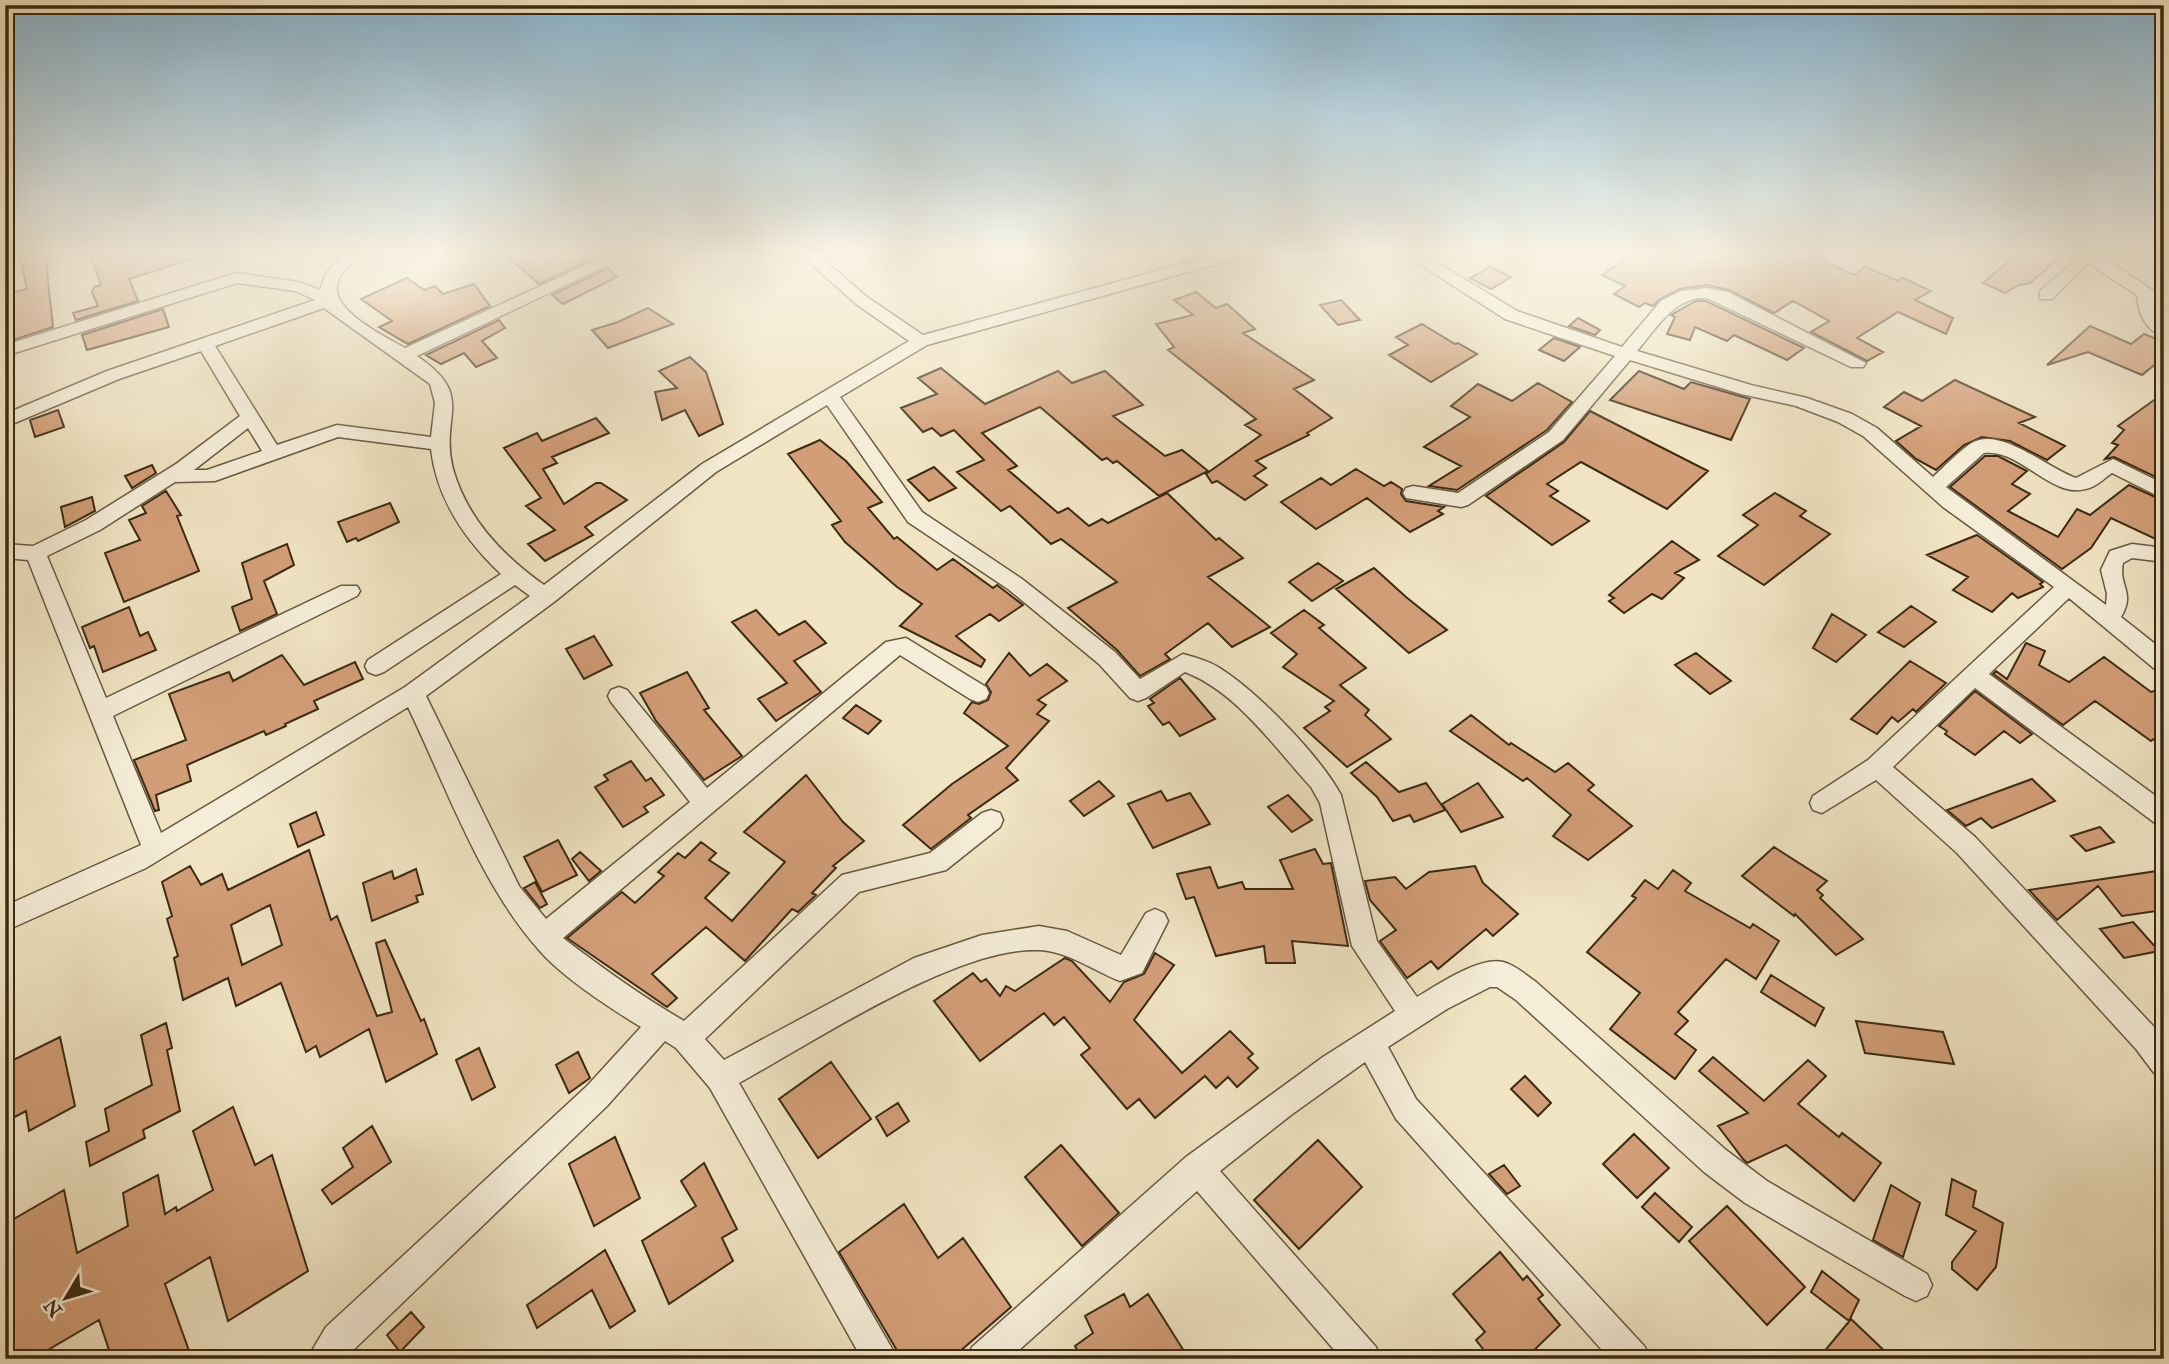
<svg xmlns="http://www.w3.org/2000/svg" width="2169" height="1364" viewBox="0 0 2169 1364" font-family="'IM FELL Great Primer',serif">
<style>
.building{fill:#d29e77;stroke:#3b2a13;stroke-width:2;fill-rule:evenodd}
.lines{fill:none;stroke-linecap:round;stroke-linejoin:round}
.street-casing{stroke:#68583f;stroke-width:3}
.street{fill:#f5edd8;fill-rule:evenodd}
</style>
<rect width="100%" height="100%" fill="#f0e4c3"/>
<filter id="stains"><feTurbulence type="fractalNoise" baseFrequency=".00286" numOctaves="4"/><feColorMatrix values="0 0 0 0 .2 0 0 0 0 .09 0 0 0 0 .02 0 0 0 .5 -.17"/></filter>
<radialGradient id="worn" r=".72"><stop offset=".6" stop-color="#630" stop-opacity="0"/><stop offset="1" stop-color="#630" stop-opacity=".3"/></radialGradient>
<path class="building" d="M 19,254 L 45,254 L 53,327 L 10,341 L 8,327 L 5,328 L 5,294 L 27,289 Z
M 90,254 L 194,254 L 195,258 L 129,279 L 138,301 L 76,320 L 73,313 L 98,306 L 92,292 L 94,287 L 101,285 Z
M 504,254 L 595,254 L 598,257 L 539,284 Z
M 1633,254 L 1809,254 L 1854,275 L 1865,267 L 1898,281 L 1903,278 L 1931,291 L 1915,300 L 1953,318 L 1946,334 L 1898,312 L 1857,338 L 1883,352 L 1867,361 L 1811,332 L 1829,321 L 1793,301 L 1774,313 L 1729,290 L 1707,285 L 1680,289 L 1660,299 L 1653,306 L 1645,303 L 1639,307 L 1614,294 L 1625,286 L 1602,275 Z
M 2017,254 L 2064,254 L 2030,283 L 2019,285 L 2005,293 L 1983,283 Z
M 1490,267 L 1511,277 L 1491,289 L 1470,278 Z
M 608,268 L 617,277 L 563,304 L 552,295 Z
M 407,278 L 424,290 L 435,286 L 443,294 L 474,284 L 490,306 L 408,344 L 379,327 L 392,321 L 361,299 Z
M 1196,292 L 1216,308 L 1227,304 L 1255,329 L 1243,333 L 1314,380 L 1294,389 L 1332,418 L 1307,433 L 1309,435 L 1256,461 L 1266,468 L 1254,476 L 1267,485 L 1245,500 L 1217,481 L 1212,483 L 1206,474 L 1261,435 L 1245,425 L 1256,419 L 1168,350 L 1174,347 L 1156,324 L 1193,315 L 1174,300 Z
M 1341,300 L 1360,320 L 1338,325 L 1320,305 Z
M 1696,301 L 1706,301 L 1804,348 L 1787,360 L 1734,335 L 1727,341 L 1695,327 L 1690,340 L 1667,334 L 1675,317 L 1671,315 Z
M 648,308 L 673,324 L 608,348 L 592,330 L 618,322 Z
M 163,309 L 169,327 L 87,350 L 82,335 Z
M 1578,318 L 1600,330 L 1595,335 L 1569,326 Z
M 499,320 L 505,328 L 482,341 L 497,358 L 476,367 L 464,353 L 441,364 L 426,355 Z
M 1422,324 L 1455,344 L 1458,343 L 1477,354 L 1431,382 L 1389,355 L 1408,345 L 1396,337 Z
M 2090,326 L 2131,344 L 2144,334 L 2164,342 L 2164,357 L 2142,375 L 2088,352 L 2047,365 Z
M 1554,338 L 1580,347 L 1564,361 L 1539,350 Z
M 690,357 L 706,372 L 723,424 L 699,436 L 685,410 L 662,420 L 655,392 L 677,388 L 659,371 Z
M 941,368 L 985,404 L 1058,371 L 1072,383 L 1105,371 L 1143,405 L 1113,416 L 1165,456 L 1182,450 L 1208,471 L 1159,496 L 1117,461 L 1113,463 L 1107,458 L 1102,460 L 1040,407 L 982,433 L 1017,466 L 1008,470 L 1058,513 L 1068,508 L 1089,526 L 1102,519 L 1108,523 L 1167,493 L 1216,540 L 1219,538 L 1243,558 L 1208,577 L 1270,627 L 1232,647 L 1208,623 L 1165,654 L 1170,659 L 1140,676 L 1117,650 L 1068,608 L 1117,582 L 1061,539 L 1051,544 L 1010,506 L 1001,511 L 957,472 L 984,460 L 954,430 L 941,436 L 932,428 L 923,432 L 901,408 L 937,394 L 918,378 Z
M 1639,371 L 1684,389 L 1691,382 L 1750,399 L 1731,440 L 1610,400 Z
M 1955,380 L 2035,417 L 2019,423 L 2065,446 L 2047,460 L 2010,441 L 1982,437 L 1964,445 L 1936,470 L 1916,459 L 1896,441 L 1921,426 L 1884,407 L 1904,392 L 1922,401 Z
M 1538,383 L 1572,402 L 1547,430 L 1457,490 L 1429,486 L 1461,466 L 1424,447 L 1470,417 L 1451,406 L 1478,384 L 1512,401 Z
M 2164,393 L 2164,481 L 2114,457 L 2105,459 L 2118,445 L 2112,443 L 2124,430 L 2118,426 Z
M 58,410 L 64,427 L 35,437 L 30,420 Z
M 1590,411 L 1708,471 L 1667,509 L 1581,462 L 1547,484 L 1558,491 L 1550,496 L 1589,521 L 1552,545 L 1486,496 L 1564,442 Z
M 596,418 L 609,433 L 552,457 L 557,463 L 543,469 L 564,504 L 596,483 L 601,483 L 627,500 L 585,527 L 593,535 L 545,561 L 528,544 L 555,530 L 526,506 L 541,498 L 504,448 L 537,433 L 542,441 Z
M 820,440 L 846,461 L 882,502 L 868,508 L 894,539 L 897,537 L 937,570 L 953,559 L 993,588 L 997,585 L 1023,605 L 999,621 L 990,614 L 956,636 L 985,660 L 981,667 L 900,626 L 922,604 L 897,587 L 845,542 L 832,525 L 841,521 L 788,454 Z
M 1985,456 L 1998,456 L 2027,471 L 2012,484 L 2030,494 L 2008,511 L 2058,537 L 2077,509 L 2090,515 L 2129,485 L 2164,501 L 2164,543 L 2111,518 L 2091,548 L 2062,569 L 1950,487 Z
M 152,465 L 156,473 L 132,488 L 125,476 Z
M 934,467 L 956,488 L 929,501 L 908,480 Z
M 1356,469 L 1384,486 L 1391,482 L 1402,489 L 1401,494 L 1406,501 L 1444,507 L 1438,511 L 1443,514 L 1410,532 L 1367,498 L 1316,529 L 1281,502 L 1321,478 L 1331,485 Z
M 166,491 L 181,515 L 177,516 L 199,571 L 124,602 L 105,553 L 140,540 L 129,520 L 146,513 L 142,506 Z
M 1775,493 L 1806,511 L 1800,516 L 1830,534 L 1764,585 L 1718,556 L 1758,525 L 1743,515 Z
M 92,497 L 95,511 L 65,527 L 61,507 Z
M 390,503 L 399,522 L 358,541 L 356,538 L 347,542 L 338,522 Z
M 1977,535 L 2043,582 L 2040,584 L 2043,587 L 2018,598 L 2012,593 L 1992,612 L 1953,590 L 1968,577 L 1927,555 Z
M 1672,541 L 1699,560 L 1675,573 L 1684,578 L 1662,599 L 1652,594 L 1624,613 L 1609,601 L 1614,598 L 1609,595 Z
M 287,544 L 294,565 L 264,581 L 277,614 L 240,631 L 232,607 L 252,599 L 242,563 Z
M 1318,563 L 1343,581 L 1312,601 L 1289,582 Z
M 1374,568 L 1406,597 L 1447,630 L 1409,653 L 1336,589 Z
M 1911,606 L 1936,622 L 1904,647 L 1878,632 Z
M 129,607 L 140,636 L 148,632 L 156,650 L 103,672 L 94,646 L 90,648 L 82,627 Z
M 756,610 L 779,635 L 805,621 L 826,643 L 794,661 L 821,692 L 776,721 L 758,699 L 787,683 L 732,622 Z
M 1304,610 L 1324,625 L 1319,628 L 1366,668 L 1340,685 L 1369,710 L 1365,715 L 1391,739 L 1347,767 L 1304,728 L 1330,711 L 1325,707 L 1334,701 L 1283,667 L 1297,654 L 1271,633 Z
M 1832,614 L 1866,635 L 1836,662 L 1813,648 Z
M 594,636 L 612,665 L 584,679 L 566,649 Z
M 2026,643 L 2045,651 L 2039,665 L 2069,682 L 2104,657 L 2151,692 L 2164,688 L 2164,732 L 2151,741 L 2095,701 L 2063,725 L 1993,674 L 1996,671 L 2007,679 Z
M 1009,653 L 1030,676 L 1047,664 L 1067,681 L 1038,700 L 1046,705 L 1037,714 L 1049,721 L 1006,768 L 1018,780 L 968,815 L 971,818 L 931,849 L 903,825 L 952,784 L 1008,746 L 964,713 L 972,702 L 979,704 L 988,700 L 991,692 L 986,684 Z
M 1696,653 L 1731,681 L 1710,694 L 1675,665 Z
M 282,655 L 304,685 L 355,662 L 363,679 L 314,701 L 318,709 L 285,724 L 286,726 L 266,735 L 264,731 L 187,765 L 191,781 L 156,795 L 159,810 L 155,811 L 134,760 L 186,740 L 169,694 L 229,672 L 233,681 Z
M 1910,661 L 1946,683 L 1916,712 L 1913,709 L 1898,722 L 1892,717 L 1877,734 L 1851,719 Z
M 687,672 L 709,708 L 704,710 L 742,756 L 704,780 L 656,721 L 640,693 Z
M 1180,678 L 1215,719 L 1180,736 L 1169,722 L 1163,725 L 1148,706 L 1154,703 L 1150,699 Z
M 1975,691 L 2032,734 L 2020,743 L 2004,731 L 1975,755 L 1945,734 L 1947,731 L 1939,726 Z
M 856,705 L 881,721 L 868,734 L 843,718 Z
M 1471,715 L 1509,745 L 1511,743 L 1555,772 L 1568,763 L 1594,785 L 1588,790 L 1632,826 L 1588,860 L 1553,836 L 1571,815 L 1527,778 L 1523,781 L 1450,731 Z
M 631,761 L 646,781 L 651,778 L 664,795 L 644,807 L 648,812 L 623,827 L 595,787 L 608,780 L 604,775 Z
M 1366,762 L 1399,792 L 1426,783 L 1445,810 L 1414,822 L 1410,815 L 1393,821 L 1377,797 L 1351,773 Z
M 806,775 L 843,822 L 864,841 L 833,866 L 836,868 L 812,893 L 816,895 L 798,912 L 792,909 L 745,961 L 706,927 L 652,974 L 677,998 L 667,1007 L 567,938 L 622,892 L 635,903 L 664,876 L 658,872 L 678,853 L 685,858 L 701,842 L 716,853 L 709,860 L 729,873 L 705,898 L 732,921 L 785,862 L 744,832 Z
M 2032,779 L 2055,801 L 1992,828 L 1981,818 L 1966,826 L 1947,810 Z
M 1099,781 L 1114,796 L 1084,816 L 1070,801 Z
M 1478,783 L 1503,817 L 1461,832 L 1442,804 Z
M 1161,791 L 1167,801 L 1190,793 L 1210,824 L 1153,848 L 1128,804 Z
M 1288,795 L 1312,820 L 1292,832 L 1268,807 Z
M 316,812 L 324,835 L 298,847 L 290,824 Z
M 2100,827 L 2114,842 L 2086,851 L 2071,836 Z
M 558,840 L 577,875 L 542,892 L 524,857 Z
M 1774,847 L 1827,881 L 1817,890 L 1823,895 L 1820,898 L 1863,939 L 1836,955 L 1795,914 L 1794,916 L 1742,876 Z
M 1315,849 L 1323,864 L 1331,863 L 1348,946 L 1292,941 L 1295,963 L 1266,963 L 1264,946 L 1216,956 L 1194,897 L 1186,899 L 1177,874 L 1210,867 L 1218,888 L 1242,882 L 1245,889 L 1293,889 L 1280,860 Z
M 309,850 L 331,920 L 337,916 L 377,1016 L 392,1012 L 376,943 L 385,940 L 421,1021 L 424,1019 L 437,1054 L 386,1082 L 369,1029 L 320,1057 L 316,1046 L 306,1052 L 281,983 L 236,1006 L 228,978 L 183,1000 L 174,958 L 178,956 L 167,919 L 172,916 L 162,882 L 190,866 L 201,885 L 222,874 L 228,890 ZM 270,905 L 282,945 L 242,965 L 231,925 Z
M 580,852 L 601,871 L 589,881 L 572,859 Z
M 1475,866 L 1483,883 L 1518,914 L 1493,936 L 1486,929 L 1438,969 L 1431,961 L 1407,978 L 1380,941 L 1396,930 L 1370,900 L 1365,881 L 1395,877 L 1406,889 L 1429,872 Z
M 416,869 L 423,894 L 416,896 L 418,902 L 372,921 L 363,883 L 392,871 L 394,879 Z
M 1673,870 L 1691,883 L 1685,891 L 1750,928 L 1753,924 L 1779,941 L 1756,979 L 1726,959 L 1678,1012 L 1688,1021 L 1675,1034 L 1696,1050 L 1675,1079 L 1610,1029 L 1640,993 L 1587,952 L 1636,898 L 1632,896 L 1645,880 L 1658,889 Z
M 2164,870 L 2164,910 L 2122,916 L 2098,886 L 2057,920 L 2029,890 Z
M 535,882 L 547,904 L 540,908 L 524,888 Z
M 2133,922 L 2159,951 L 2124,958 L 2100,929 Z
M 1155,953 L 1174,965 L 1134,1020 L 1182,1073 L 1230,1031 L 1253,1054 L 1248,1058 L 1258,1068 L 1237,1087 L 1228,1077 L 1216,1088 L 1205,1076 L 1155,1118 L 1139,1099 L 1127,1109 L 1081,1055 L 1090,1048 L 1064,1017 L 1054,1025 L 1044,1013 L 980,1061 L 934,1001 L 973,973 L 981,982 L 986,979 L 1000,996 L 1006,986 L 1015,991 L 1065,958 L 1072,961 L 1110,1002 L 1124,982 L 1144,974 Z
M 1771,975 L 1824,1008 L 1815,1026 L 1761,992 Z
M 1856,1021 L 1943,1032 L 1954,1064 L 1865,1053 Z
M 166,1023 L 172,1048 L 167,1050 L 180,1111 L 143,1130 L 145,1138 L 90,1166 L 86,1142 L 109,1131 L 105,1109 L 152,1085 L 141,1035 Z
M 60,1037 L 75,1106 L 29,1131 L 26,1111 L 5,1122 L 5,1064 Z
M 479,1048 L 495,1087 L 472,1100 L 456,1060 Z
M 578,1052 L 590,1078 L 569,1093 L 556,1065 Z
M 1713,1057 L 1764,1101 L 1808,1060 L 1826,1076 L 1798,1104 L 1839,1137 L 1842,1133 L 1881,1163 L 1854,1201 L 1786,1145 L 1747,1163 L 1743,1159 L 1718,1126 L 1748,1113 L 1699,1071 Z
M 831,1062 L 871,1119 L 818,1158 L 779,1099 Z
M 1525,1076 L 1551,1103 L 1538,1116 L 1511,1089 Z
M 898,1103 L 909,1121 L 887,1136 L 876,1117 Z
M 233,1107 L 255,1165 L 272,1155 L 308,1271 L 228,1321 L 210,1257 L 165,1284 L 192,1359 L 112,1359 L 99,1320 L 48,1350 L 50,1359 L 5,1359 L 5,1335 L 12,1331 L 5,1291 L 5,1252 L 12,1248 L 7,1223 L 64,1190 L 77,1253 L 128,1226 L 123,1193 L 158,1175 L 165,1214 L 176,1207 L 177,1211 L 213,1190 L 193,1131 Z
M 372,1126 L 391,1162 L 332,1204 L 322,1190 L 353,1167 L 343,1148 Z
M 1634,1134 L 1669,1168 L 1637,1198 L 1603,1164 Z
M 615,1137 L 640,1198 L 594,1226 L 569,1164 Z
M 1318,1140 L 1362,1187 L 1299,1249 L 1254,1200 Z
M 1061,1145 L 1119,1213 L 1082,1246 L 1025,1177 Z
M 704,1163 L 737,1229 L 722,1238 L 733,1261 L 669,1304 L 642,1241 L 696,1206 L 681,1181 Z
M 1504,1165 L 1520,1186 L 1507,1194 L 1489,1174 Z
M 1952,1179 L 1976,1191 L 1973,1207 L 2003,1223 L 1996,1267 L 1977,1290 L 1952,1269 L 1952,1262 L 1976,1231 L 1946,1215 Z
M 1891,1185 L 1920,1203 L 1903,1257 L 1873,1240 Z
M 1655,1193 L 1692,1227 L 1679,1242 L 1642,1207 Z
M 904,1204 L 938,1258 L 963,1238 L 1011,1307 L 951,1359 L 902,1359 L 839,1252 Z
M 1727,1206 L 1805,1287 L 1767,1325 L 1689,1241 Z
M 605,1250 L 635,1311 L 610,1328 L 592,1290 L 537,1328 L 527,1305 Z
M 1500,1252 L 1523,1280 L 1527,1276 L 1543,1295 L 1538,1299 L 1560,1325 L 1525,1359 L 1491,1359 L 1476,1340 L 1485,1332 L 1453,1294 Z
M 1822,1271 L 1859,1300 L 1849,1321 L 1811,1292 Z
M 1124,1294 L 1130,1307 L 1148,1294 L 1189,1359 L 1082,1359 L 1075,1346 L 1093,1333 L 1085,1316 Z
M 411,1312 L 424,1327 L 400,1352 L 387,1335 Z
M 1851,1319 L 1893,1359 L 1818,1359 Z"/>
<g class="lines">
<g class="street-casing">
<path id="street" d="M 343,254 L 359,254 C 352,264 338,274 337,286 C 333,312 386,337 405,348 L 611,254 L 631,254 L 417,356 C 477,397 439,415 453,469 C 467,519 503,556 544,585 L 702,464 L 909,341 L 856,304 L 800,254 L 817,254 L 867,297 L 923,335 L 1219,254 L 1244,254 L 1242,257 L 927,345 L 840,397 L 922,512 L 1022,579 L 1115,652 L 1140,679 L 1183,654 C 1194,657 1208,661 1218,667 C 1257,691 1319,755 1341,795 L 1377,941 L 1417,997 C 1437,985 1480,956 1503,962 C 1515,965 1526,975 1536,982 L 1726,1150 L 1767,1181 L 1927,1274 L 1932,1285 L 1927,1296 L 1916,1301 L 1905,1296 L 1745,1203 L 1704,1172 L 1516,1000 L 1497,987 L 1490,987 L 1447,1009 L 1388,1047 L 1416,1099 L 1645,1347 L 1650,1359 L 1610,1359 L 1396,1119 L 1365,1062 L 1291,1115 L 1220,1171 L 1376,1347 L 1381,1359 L 1342,1359 L 1197,1191 L 1009,1359 L 967,1359 L 972,1347 L 1186,1157 L 1323,1057 L 1395,1011 L 1352,946 L 1320,803 L 1311,787 C 1274,747 1237,692 1185,672 L 1146,698 L 1138,701 L 1130,698 L 1099,664 L 1008,589 L 908,522 L 827,405 L 716,472 L 554,602 L 426,696 L 519,886 L 546,919 L 690,802 L 611,702 L 608,696 L 611,690 L 619,687 L 627,690 L 707,788 L 886,642 L 906,638 L 986,687 L 989,693 L 986,699 L 978,702 L 970,699 L 900,655 L 563,938 C 602,968 643,997 684,1021 L 842,875 L 930,853 L 982,813 L 991,810 L 1000,813 L 1003,820 L 1000,827 L 946,870 L 859,892 L 705,1039 L 724,1060 L 914,958 L 982,935 L 1039,926 L 1067,931 L 1121,955 L 1146,913 L 1155,909 L 1164,913 L 1168,921 L 1142,973 L 1120,981 C 1094,971 1069,952 1040,950 C 957,946 814,1042 739,1083 L 898,1359 L 862,1359 L 710,1088 L 676,1048 L 665,1041 L 607,1106 L 344,1359 L 307,1359 L 326,1327 L 587,1086 L 641,1027 C 610,1008 563,978 539,950 C 480,884 447,788 408,707 L 146,868 L 5,931 L 5,906 L 141,845 L 28,560 L 5,558 L 5,544 L 33,546 L 86,520 L 176,464 L 240,416 L 201,351 L 119,379 L 5,427 L 5,414 L 107,371 L 315,300 L 295,291 L 237,283 L 5,356 L 5,345 L 236,273 L 299,282 L 320,290 L 326,274 ZM 324,308 L 430,384 L 435,403 L 431,437 L 337,425 L 277,445 L 215,346 ZM 248,428 L 262,451 L 207,470 L 194,470 ZM 338,437 L 431,449 C 437,500 465,540 501,574 L 368,660 L 365,666 L 368,672 L 376,675 L 384,672 L 515,585 L 530,596 L 405,687 L 161,833 L 113,716 L 357,596 L 360,591 L 357,586 L 341,586 L 106,698 L 47,556 L 100,530 L 175,482 L 215,481 Z
M 1404,254 L 1423,254 L 1517,311 L 1622,347 L 1661,301 L 1681,291 L 1707,288 L 1728,292 L 1866,363 L 1863,367 L 1851,367 L 1707,298 C 1674,296 1657,328 1637,351 L 1751,385 L 1807,398 L 1852,414 L 1877,428 L 1933,477 C 1945,466 1957,453 1970,444 C 1999,424 2048,469 2076,478 L 2113,459 L 2164,484 L 2164,499 L 2112,473 C 2106,477 2100,483 2094,486 C 2054,506 2023,448 1984,453 L 1946,487 L 2106,605 L 2107,594 L 2101,570 L 2110,551 L 2132,544 L 2164,548 L 2164,562 L 2132,558 L 2123,563 C 2118,586 2136,592 2121,617 L 2164,651 L 2164,672 L 2156,670 L 2069,598 L 1989,674 L 2164,802 L 2164,826 L 2155,823 L 1975,688 L 1893,767 L 1975,837 L 2156,1029 L 2164,1039 L 2164,1077 L 2154,1073 L 2136,1049 L 1957,853 L 1876,780 L 1822,813 L 1813,810 L 1810,803 L 1813,796 L 1868,760 L 2054,587 L 1943,507 L 1863,436 L 1838,422 L 1796,406 L 1741,394 L 1630,360 L 1563,440 L 1468,505 L 1461,507 L 1406,498 L 1403,493 L 1406,488 L 1413,486 L 1458,493 L 1549,432 L 1615,356 L 1505,319 Z
M 2083,254 L 2099,254 L 2164,298 L 2164,310 L 2155,306 L 2155,313 L 2164,321 L 2164,336 C 2145,331 2138,312 2137,295 L 2088,263 L 2052,299 L 2040,299 L 2040,291 Z"/>
</g>
<use href="#street" class="street"/>
</g>
<linearGradient id="sky" x2="0" y2="1"><stop stop-color="#89b8d4"/><stop offset="0.57" stop-color="#f8f3e4"/><stop offset="1" stop-color="#f8f3e4" stop-opacity="0"/></linearGradient>
<rect width="2169" height="445" fill="url(#sky)"/>
<rect width="2169" height="1364" fill="none" stroke="#f0e4c3" stroke-width="28"/>
<rect x="7" y="7" width="2155" height="1350" fill="none" stroke="#3b2a13" stroke-width="3.5"/>
<rect x="14" y="14" width="2141" height="1336" fill="none" stroke="#3b2a13" stroke-width="2"/>
<g transform="translate(66 1298) rotate(232)" stroke="#f5edd8" stroke-width="5" paint-order="stroke">
<path d="M0-5L12 26L0 18L-12 26Z" fill="#3b2a13"/>
<text y="-10" font-size="19" font-weight="bold" text-anchor="middle" fill="#3b2a13">N</text>
</g>
<rect width="100%" height="100%" filter="url(#stains)"/>
<rect width="100%" height="100%" fill="url(#worn)"/>
</svg>
